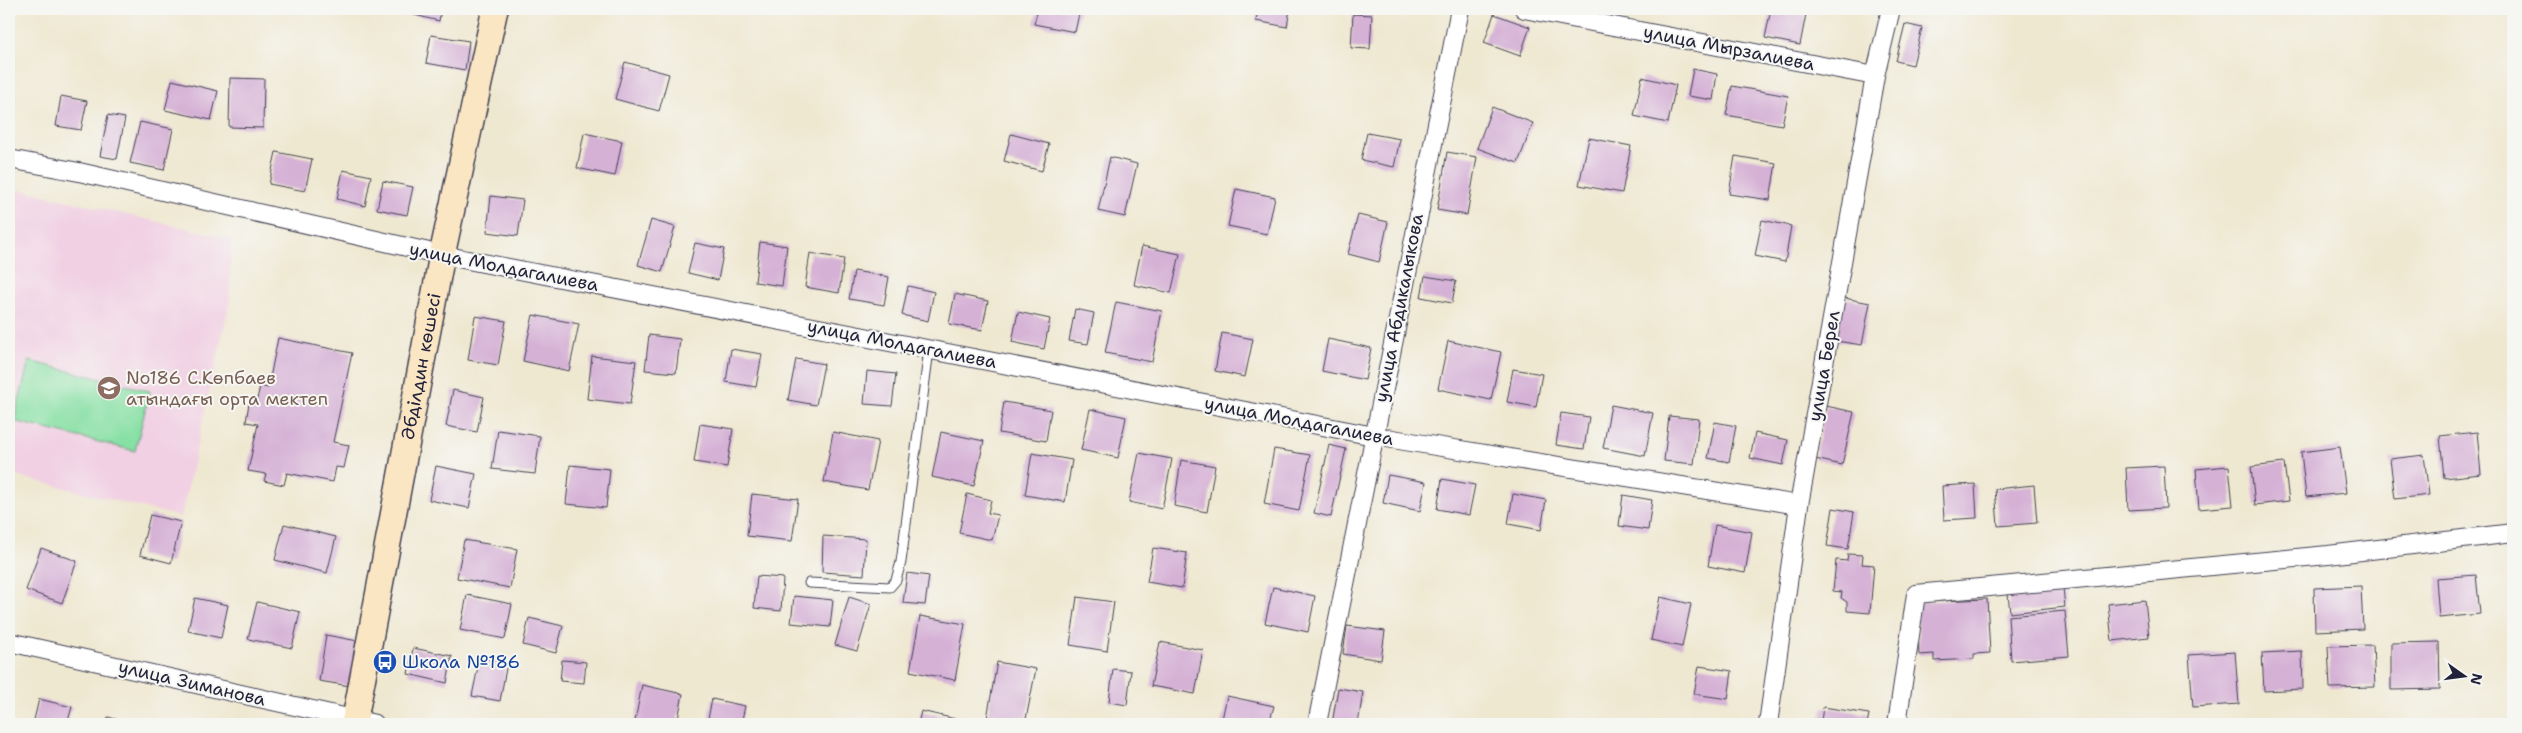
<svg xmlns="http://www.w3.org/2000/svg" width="2522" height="733" viewBox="0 0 2522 733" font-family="'Shantell Sans',sans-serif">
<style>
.built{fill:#f1d0e3}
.green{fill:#87e0a4;stroke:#548170}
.building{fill:#d5b1d6}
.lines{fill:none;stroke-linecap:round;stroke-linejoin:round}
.lane-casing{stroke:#414052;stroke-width:11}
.street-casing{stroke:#414052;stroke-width:20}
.secondary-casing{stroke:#414052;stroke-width:28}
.lane{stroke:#fff;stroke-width:9}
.street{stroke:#fff;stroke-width:18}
.secondary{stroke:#fbe6c4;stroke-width:25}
.labels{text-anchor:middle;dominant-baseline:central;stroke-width:4;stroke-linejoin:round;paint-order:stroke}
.street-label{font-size:18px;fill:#22223b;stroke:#f6f6f2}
.education-label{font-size:18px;fill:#785e54;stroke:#f6f6f2;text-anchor:start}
.transit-label{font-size:18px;fill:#164399;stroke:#f6f6f2;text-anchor:start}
</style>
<rect width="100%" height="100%" fill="#f6f6f2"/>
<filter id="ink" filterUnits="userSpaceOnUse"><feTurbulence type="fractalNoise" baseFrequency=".02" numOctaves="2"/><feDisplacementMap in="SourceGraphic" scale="10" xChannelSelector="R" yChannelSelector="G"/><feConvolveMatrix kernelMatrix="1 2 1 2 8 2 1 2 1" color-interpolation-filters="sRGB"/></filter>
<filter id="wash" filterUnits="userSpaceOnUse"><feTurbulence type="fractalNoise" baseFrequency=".0096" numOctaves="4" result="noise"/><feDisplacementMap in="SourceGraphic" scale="20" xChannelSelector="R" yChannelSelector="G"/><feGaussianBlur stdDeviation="1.12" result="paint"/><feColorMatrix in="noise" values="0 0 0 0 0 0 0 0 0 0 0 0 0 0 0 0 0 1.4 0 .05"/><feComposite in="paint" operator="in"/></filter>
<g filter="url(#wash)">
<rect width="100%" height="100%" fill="#efe8d1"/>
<path class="built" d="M 9,187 L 231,239 L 230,301 L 181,517 L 9,474 Z"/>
<path class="green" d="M 29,361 L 150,391 L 135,451 L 14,421 Z"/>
<g id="blocks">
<path class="building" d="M 403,9 L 441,9 L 439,21 L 402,12 Z
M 1038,9 L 1080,9 L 1075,32 L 1034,24 Z
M 1258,9 L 1290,9 L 1287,27 L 1256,21 Z
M 1771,9 L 1807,9 L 1800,45 L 1765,38 Z
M 1353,14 L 1372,15 L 1370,49 L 1351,48 Z
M 1494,14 L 1530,27 L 1520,56 L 1484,43 Z
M 1905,24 L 1922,28 L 1913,65 L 1896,61 Z
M 431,35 L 469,41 L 465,70 L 426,63 Z
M 625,62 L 669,74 L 659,111 L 615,99 Z
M 1693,69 L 1717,74 L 1713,100 L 1688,96 Z
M 1642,77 L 1676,85 L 1668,123 L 1634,116 Z
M 230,78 L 264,79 L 263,128 L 229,127 Z
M 172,80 L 218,91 L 211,120 L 165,110 Z
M 1732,86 L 1788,96 L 1782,125 L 1726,115 Z
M 9,90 L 16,92 L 10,124 L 9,124 Z
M 61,96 L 87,101 L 81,130 L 56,126 Z
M 1492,107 L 1533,123 L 1518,163 L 1477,148 Z
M 108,115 L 125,118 L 117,159 L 100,156 Z
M 140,122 L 173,129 L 164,170 L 130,163 Z
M 584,133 L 622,141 L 615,176 L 577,168 Z
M 1367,133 L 1400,139 L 1394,167 L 1361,160 Z
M 1011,134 L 1049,144 L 1042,171 L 1004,161 Z
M 1589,138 L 1631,146 L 1622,193 L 1579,185 Z
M 276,152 L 312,159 L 305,191 L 269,184 Z
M 1447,152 L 1477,157 L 1467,215 L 1437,210 Z
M 1735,156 L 1776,163 L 1770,200 L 1729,194 Z
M 1110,157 L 1137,164 L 1125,217 L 1098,211 Z
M 343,170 L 371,176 L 365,206 L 337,199 Z
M 383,181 L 413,187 L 407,215 L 377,209 Z
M 1236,189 L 1275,197 L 1267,234 L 1228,226 Z
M 491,196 L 523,200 L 518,236 L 487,232 Z
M 1358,215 L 1388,222 L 1379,262 L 1348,254 Z
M 651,220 L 675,227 L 662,272 L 638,265 Z
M 1762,220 L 1791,226 L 1785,262 L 1755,256 Z
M 760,242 L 787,246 L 782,286 L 755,282 Z
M 695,243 L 724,249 L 718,280 L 688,273 Z
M 1142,246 L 1180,254 L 1171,293 L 1134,285 Z
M 810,253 L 844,259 L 839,293 L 805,287 Z
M 854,271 L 889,277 L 884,305 L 849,299 Z
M 1425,276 L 1456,281 L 1452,303 L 1421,297 Z
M 908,286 L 934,292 L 928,321 L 902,315 Z
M 955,294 L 988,301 L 982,330 L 949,324 Z
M 1844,298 L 1870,303 L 1862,345 L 1836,341 Z
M 1116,302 L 1162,311 L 1152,362 L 1105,353 Z
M 1075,309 L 1094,313 L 1088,344 L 1069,341 Z
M 1018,312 L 1050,319 L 1044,349 L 1012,342 Z
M 533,315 L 579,324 L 569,371 L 523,361 Z
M 475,316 L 506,321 L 498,365 L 468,360 Z
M 1222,333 L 1253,339 L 1245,377 L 1215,371 Z
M 649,335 L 680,339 L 676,373 L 645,370 Z
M 278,338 L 352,353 L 333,442 L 349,445 L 344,468 L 336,467 L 333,482 L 287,473 L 284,485 L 264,481 L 266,474 L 248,471 L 258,424 L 246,422 L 249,403 L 256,404 L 260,386 L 268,388 Z
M 1328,339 L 1371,348 L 1365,380 L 1322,371 Z
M 1448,341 L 1501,352 L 1491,400 L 1438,389 Z
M 731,349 L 762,354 L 756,387 L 726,382 Z
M 592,356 L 636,361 L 630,404 L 587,399 Z
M 796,359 L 824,364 L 816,405 L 788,400 Z
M 1513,369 L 1542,374 L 1536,407 L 1507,402 Z
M 867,371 L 896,374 L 892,406 L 864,404 Z
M 453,390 L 484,397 L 477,432 L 446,426 Z
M 1004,402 L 1051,410 L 1046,441 L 999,433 Z
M 1611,405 L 1653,413 L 1645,456 L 1603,448 Z
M 1826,406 L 1854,412 L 1842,465 L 1815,459 Z
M 1090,409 L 1126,417 L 1118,458 L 1081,450 Z
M 1561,413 L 1589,417 L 1584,449 L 1556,445 Z
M 1669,416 L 1699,419 L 1694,464 L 1664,461 Z
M 1715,422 L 1736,426 L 1729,462 L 1708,458 Z
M 700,424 L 733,429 L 727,467 L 694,462 Z
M 498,430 L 540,436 L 535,474 L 492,469 Z
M 833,432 L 878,441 L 868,490 L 824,482 Z
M 941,432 L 984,441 L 974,486 L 932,477 Z
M 2477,432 L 2481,474 L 2444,478 L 2440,436 Z
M 1755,433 L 1788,440 L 1783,465 L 1750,458 Z
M 1329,445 L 1346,449 L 1331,517 L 1314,513 Z
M 2340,447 L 2346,493 L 2306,497 L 2301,452 Z
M 1274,449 L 1310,455 L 1299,511 L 1264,504 Z
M 1032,453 L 1072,460 L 1065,502 L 1025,495 Z
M 1139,453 L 1172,459 L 1162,509 L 1129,502 Z
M 2424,455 L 2429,495 L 2395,499 L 2390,459 Z
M 1181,460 L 1215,466 L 1207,512 L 1174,506 Z
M 2284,463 L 2289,501 L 2255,505 L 2251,467 Z
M 570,465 L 610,469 L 606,508 L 566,504 Z
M 436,466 L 476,474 L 469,508 L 429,500 Z
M 2164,466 L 2166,508 L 2128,510 L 2126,468 Z
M 2229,466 L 2233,506 L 2199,509 L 2196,469 Z
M 1388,475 L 1426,482 L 1420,511 L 1383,503 Z
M 1442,479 L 1475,485 L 1469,515 L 1437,509 Z
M 1975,484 L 1977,518 L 1944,520 L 1942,486 Z
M 2034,485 L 2037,523 L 1998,526 L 1995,489 Z
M 752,494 L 798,499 L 792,541 L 747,536 Z
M 967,494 L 991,500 L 988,513 L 998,515 L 992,540 L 959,533 Z
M 1513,494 L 1546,500 L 1541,530 L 1508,524 Z
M 1623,495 L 1652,500 L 1648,530 L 1619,526 Z
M 1833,508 L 1854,512 L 1848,549 L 1827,546 Z
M 150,515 L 181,522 L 171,563 L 140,555 Z
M 284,524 L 336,537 L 327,573 L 275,560 Z
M 1715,525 L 1752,532 L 1745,573 L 1708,566 Z
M 823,536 L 866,539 L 864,575 L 822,572 Z
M 464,540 L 517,549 L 510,588 L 457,578 Z
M 41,548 L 77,561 L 62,603 L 26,590 Z
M 1153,548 L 1187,553 L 1182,588 L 1147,582 Z
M 1848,554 L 1863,555 L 1862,564 L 1874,565 L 1870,613 L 1847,611 L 1847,602 L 1841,598 L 1842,592 L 1833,591 L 1836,560 L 1847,561 Z
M 907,573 L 929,576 L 925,605 L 903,603 Z
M 2476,575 L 2480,614 L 2439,618 L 2436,578 Z
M 757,576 L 783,578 L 781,611 L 754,608 Z
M 2361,586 L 2363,629 L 2315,631 L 2314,588 Z
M 1273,587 L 1315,596 L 1308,632 L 1265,623 Z
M 2063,588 L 2065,607 L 2010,613 L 2008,594 Z
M 467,595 L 512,604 L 505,639 L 460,630 Z
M 794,596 L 833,600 L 830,627 L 791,623 Z
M 849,597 L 871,604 L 857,651 L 835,645 Z
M 1077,597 L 1114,602 L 1107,651 L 1070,645 Z
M 1660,597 L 1691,604 L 1682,647 L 1651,640 Z
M 195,598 L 228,605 L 221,638 L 188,631 Z
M 1987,599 L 1990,653 L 1974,654 L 1974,659 L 1934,661 L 1934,654 L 1919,655 L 1917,602 Z
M 2145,600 L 2149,637 L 2112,641 L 2108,604 Z
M 257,602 L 300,612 L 292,648 L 248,639 Z
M 2065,611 L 2069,656 L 2011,661 L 2008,616 Z
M 920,616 L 965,624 L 955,680 L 910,671 Z
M 529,618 L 563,626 L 556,653 L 523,645 Z
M 1347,626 L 1385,631 L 1381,660 L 1343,654 Z
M 326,635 L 358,641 L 350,686 L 319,681 Z
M 1160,642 L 1203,650 L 1195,694 L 1151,686 Z
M 2439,642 L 2440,689 L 2391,690 L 2391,643 Z
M 2373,645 L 2375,687 L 2330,688 L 2328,646 Z
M 413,648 L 452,656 L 447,683 L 408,674 Z
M 2302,651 L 2303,689 L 2264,691 L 2262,653 Z
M 2235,652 L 2239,704 L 2193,707 L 2189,655 Z
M 480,657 L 507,663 L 500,701 L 472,696 Z
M 562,660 L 586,662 L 584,683 L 560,681 Z
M 997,662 L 1036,669 L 1025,724 L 986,724 Z
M 1699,666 L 1732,671 L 1728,699 L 1694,694 Z
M 1113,669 L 1131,671 L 1127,705 L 1109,702 Z
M 642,685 L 683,694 L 677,724 L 651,724 L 635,721 Z
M 1338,688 L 1363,692 L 1358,724 L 1332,724 Z
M 1227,696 L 1274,706 L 1269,724 L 1221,724 Z
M 39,699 L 72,707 L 67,724 L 33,724 Z
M 712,699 L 745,706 L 741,724 L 707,724 Z
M 1823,707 L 1869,714 L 1867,724 L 1812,724 L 1813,719 L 1821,721 Z
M 921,711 L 964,721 L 963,724 L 918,724 Z
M 108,717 L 134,724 L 106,724 Z"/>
</g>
</g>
<g filter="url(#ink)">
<use href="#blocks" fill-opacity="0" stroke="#414052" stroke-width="1"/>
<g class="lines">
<g class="lane-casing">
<path id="lane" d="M 809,583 L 890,587 L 896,580 L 901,562 L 929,350"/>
</g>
<g class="street-casing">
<path id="street" d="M 1524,9 L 1875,76
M 9,159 L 79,172 L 442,255 L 1374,436 L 1799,505
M 9,642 L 375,724
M 1317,724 L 1460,9
M 1768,724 L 1799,505 L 1875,76 L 1891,9
M 1897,724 L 1916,594 L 2328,555 L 2513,533"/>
</g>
<g class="secondary-casing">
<g id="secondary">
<path id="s1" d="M 354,724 L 442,255 L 495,9"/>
</g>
</g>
<use href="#lane" class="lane"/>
<use href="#street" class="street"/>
<use href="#secondary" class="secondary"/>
</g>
</g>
<defs>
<g id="school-disc" transform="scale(1.25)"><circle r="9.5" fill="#8d6e63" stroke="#f6f6f2"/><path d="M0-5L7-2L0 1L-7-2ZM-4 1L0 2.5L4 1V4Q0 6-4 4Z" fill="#fff"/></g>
<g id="bus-disc" transform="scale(1.25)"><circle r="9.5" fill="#1a4fb4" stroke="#f6f6f2"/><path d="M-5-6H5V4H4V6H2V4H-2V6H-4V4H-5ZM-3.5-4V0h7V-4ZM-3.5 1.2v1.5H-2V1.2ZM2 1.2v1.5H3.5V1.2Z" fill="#fff"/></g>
</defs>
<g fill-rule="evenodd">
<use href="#school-disc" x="109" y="388"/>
<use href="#bus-disc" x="385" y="662"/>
</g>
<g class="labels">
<g class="street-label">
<text transform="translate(1729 48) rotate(11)">улица Мырзалиева</text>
<text transform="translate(504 267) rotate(11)">улица Молдагалиева</text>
<text transform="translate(1399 308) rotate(-79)">улица Абдикалыкова</text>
<text transform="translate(902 344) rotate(11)">улица Молдагалиева</text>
<text stroke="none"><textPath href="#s1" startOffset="364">Әбділдин көшесі</textPath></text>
<text transform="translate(1824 366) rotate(-80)">улица Берел</text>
<text transform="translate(1299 421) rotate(11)">улица Молдагалиева</text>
<text transform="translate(192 683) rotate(13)">улица Зиманова</text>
</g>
<g class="education-label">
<text x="126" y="378">No186 С.Көпбаев<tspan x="126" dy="21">атындағы орта мектеп</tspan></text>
</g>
<g class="transit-label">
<text x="402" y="662">Школа №186</text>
</g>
</g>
<rect width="2522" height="733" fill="none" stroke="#f6f6f2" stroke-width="30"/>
<g transform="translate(2464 676) rotate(104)" stroke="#f6f6f2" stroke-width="4" paint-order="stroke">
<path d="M0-4L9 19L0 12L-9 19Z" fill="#22223b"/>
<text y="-8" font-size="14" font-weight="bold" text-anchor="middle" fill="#22223b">N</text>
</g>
</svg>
